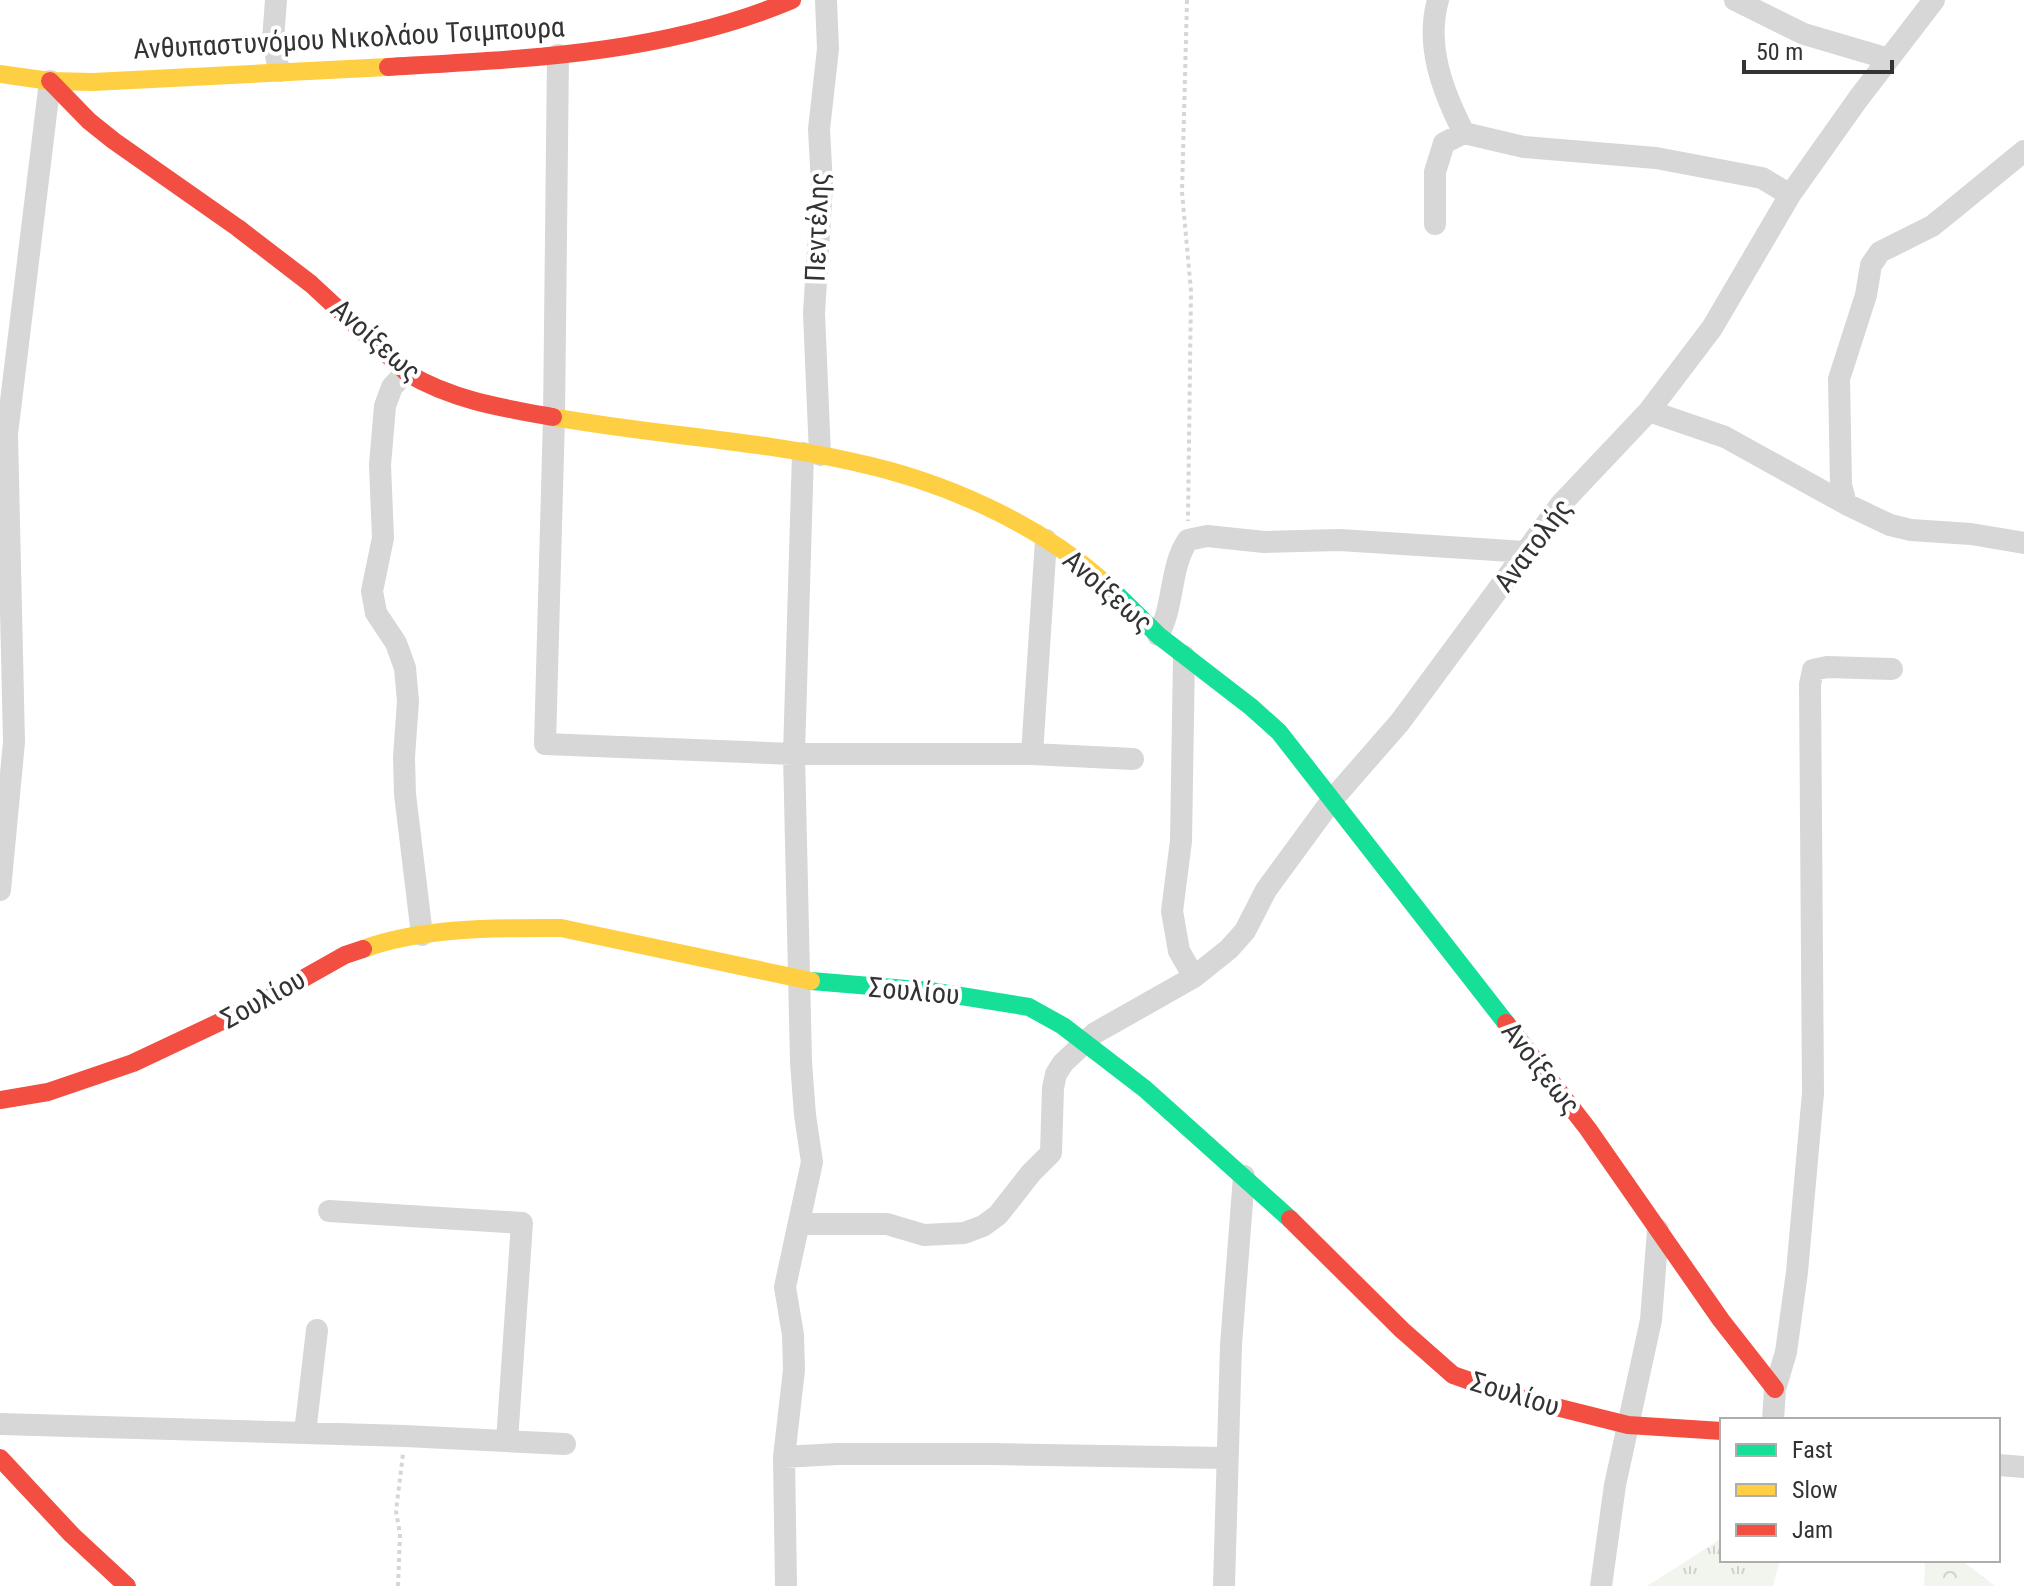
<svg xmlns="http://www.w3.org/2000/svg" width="2024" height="1586" viewBox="0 0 2024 1586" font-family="'Roboto Condensed',sans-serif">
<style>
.grass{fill:url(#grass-tufts)}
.forest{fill:url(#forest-crowns)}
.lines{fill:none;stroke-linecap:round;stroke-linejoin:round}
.path{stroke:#d6d6d6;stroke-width:4;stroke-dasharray:4 4;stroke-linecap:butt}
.street{stroke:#d7d7d7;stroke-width:22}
.fast{stroke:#16e098;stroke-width:18}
.slow{stroke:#ffcf43;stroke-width:18}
.jam{stroke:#f24e42;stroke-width:18}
.labels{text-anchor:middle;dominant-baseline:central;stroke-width:8;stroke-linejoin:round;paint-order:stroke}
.street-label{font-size:28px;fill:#333;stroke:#fff}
</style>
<defs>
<pattern id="grass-tufts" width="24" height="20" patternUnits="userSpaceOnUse" patternTransform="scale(2)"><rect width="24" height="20" fill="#f1f5ed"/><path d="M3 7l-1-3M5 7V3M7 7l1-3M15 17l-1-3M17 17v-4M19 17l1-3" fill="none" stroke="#cfd2cc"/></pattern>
<pattern id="forest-crowns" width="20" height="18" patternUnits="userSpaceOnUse" patternTransform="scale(2)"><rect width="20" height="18" fill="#f1f5ed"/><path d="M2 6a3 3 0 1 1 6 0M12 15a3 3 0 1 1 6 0" fill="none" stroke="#cfd2cc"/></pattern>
</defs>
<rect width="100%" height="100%" fill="#fff"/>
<path class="grass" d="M 1722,1538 L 1722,1560 L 1780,1560 L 1773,1586 L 1647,1586 Z"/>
<path class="forest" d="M 1925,1560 L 1961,1560 L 1995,1586 L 1924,1586 Z"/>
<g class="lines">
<path class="path" d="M 1187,0 L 1182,192 L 1191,291 L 1188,521
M 398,1586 L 400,1534 L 396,1511 L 403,1454"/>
<path class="street" d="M 276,0 L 273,40 L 279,71
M 1438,0 C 1425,46 1443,92 1464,133 L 1524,147 L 1656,158 L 1762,178 L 1790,195
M 1735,0 L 1804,34 L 1889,59
M 558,55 L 554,418 L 545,744 L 794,754 L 801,1062 L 805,1115 L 812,1162 L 785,1287 L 793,1335 L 794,1370 L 784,1457 L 786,1586
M 1435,224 L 1435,172 L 1444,143 L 1464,133
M 406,372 L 392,387 L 385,406 L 380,465 L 383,538 L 372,591 L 376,613 L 396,643 L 405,668 L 408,701 L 404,757 L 405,794 L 422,935
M 1649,411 L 1725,437 L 1846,504 L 1890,525 L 1911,530 L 1971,534 L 2024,543
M 803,453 L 794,754 L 1032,754
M 820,455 L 814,313 L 822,185 L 819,129 L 828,49 L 826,0
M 1846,504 L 1841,485 L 1839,379 L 1866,295 L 1871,265 L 1880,252 L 1932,226 L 1947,214 L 2024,151
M 1046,540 L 1032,754 L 1133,759
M 1158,635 C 1175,605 1169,568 1188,540 L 1207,536 L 1264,542 L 1340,540 L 1527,552
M 1184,656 L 1181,841 L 1172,911 L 1179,951 L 1194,977
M 0,890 L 14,742 L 7,434 L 50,81
M 329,1211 L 522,1223 L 507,1441
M 800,1224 L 887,1224 L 924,1235 L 964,1233 L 983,1226 L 998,1215 L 1031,1173 L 1051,1153 L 1053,1088 L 1056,1074 L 1063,1063 L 1095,1033 L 1194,977 L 1229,949 L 1245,931 L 1266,890 L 1332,800 L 1400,722 L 1561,504 L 1649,411 L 1712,328 L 1790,195 L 1858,99 L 1934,0
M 1773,1420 L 1775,1389 L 1786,1352 L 1797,1272 L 1813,1093 L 1810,684 L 1813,670 L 1827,667 L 1892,669
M 0,1424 L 405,1436 L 565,1444
M 305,1433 L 317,1330
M 784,1457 L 837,1454 L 992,1454 L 1226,1458
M 1998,1465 L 2024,1467
M 1224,1586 L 1231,1345 L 1244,1176
M 1601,1586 L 1615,1485 L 1651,1320 L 1658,1230"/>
<path class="fast" d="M 1104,582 L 1158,635 L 1250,706 L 1279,732 L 1506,1023
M 811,981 L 930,991 L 1029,1007 L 1063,1026 L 1145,1089 L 1290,1219"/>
<path class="slow" d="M 0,74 L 50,81 L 93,82 L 388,67
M 553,417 C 653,435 755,440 854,462 C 943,481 1035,522 1104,582
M 363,949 C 424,927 496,928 561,928 L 811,981"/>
<path class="jam" d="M 388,67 C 525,59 664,54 792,0
M 50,81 L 89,121 L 114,141 L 238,228 L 311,284 L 407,373 C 452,400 502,408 553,417
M 1506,1023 L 1588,1129 L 1721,1320 L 1775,1389
M 0,1100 L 48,1092 L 133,1063 L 258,1004 L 345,955 L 363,949
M 1290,1219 L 1402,1330 L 1453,1375 L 1516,1397 L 1628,1425 L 1722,1431
M 0,1458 L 72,1535 L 127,1586"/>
</g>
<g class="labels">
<g class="street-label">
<text transform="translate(349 38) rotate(-3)">Ανθυπαστυνόμου Νικολάου Τσιμπουρα</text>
<text transform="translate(817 227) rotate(-88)">Πεντέλης</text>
<text transform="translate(376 340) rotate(41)">Ανοίξεως</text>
<text transform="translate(1533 545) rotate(-53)">Ανατολής</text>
<text transform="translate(1108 591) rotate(41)">Ανοίξεως</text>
<text transform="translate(914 991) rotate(5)">Σουλίου</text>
<text transform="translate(263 999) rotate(-29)">Σουλίου</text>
<text transform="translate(1541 1068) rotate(52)">Ανοίξεως</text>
<text transform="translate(1515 1394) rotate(17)">Σουλίου</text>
</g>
</g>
<rect x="1720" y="1418" width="280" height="144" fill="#ffffff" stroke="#adadad" stroke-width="2"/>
<rect x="1736" y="1444" width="40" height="12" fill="#16e098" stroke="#adadad" stroke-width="2"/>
<text x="1792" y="1458" font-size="24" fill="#333333">Fast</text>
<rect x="1736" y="1484" width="40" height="12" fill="#ffcf43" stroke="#adadad" stroke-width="2"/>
<text x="1792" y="1498" font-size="24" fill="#333333">Slow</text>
<rect x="1736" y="1524" width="40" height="12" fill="#f24e42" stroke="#adadad" stroke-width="2"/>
<text x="1792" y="1538" font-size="24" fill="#333333">Jam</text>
<path d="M1744 60v12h148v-12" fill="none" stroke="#333333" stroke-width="4"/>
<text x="1756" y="60" font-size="24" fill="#333333" stroke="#ffffff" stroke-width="6" paint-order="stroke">50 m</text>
</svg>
